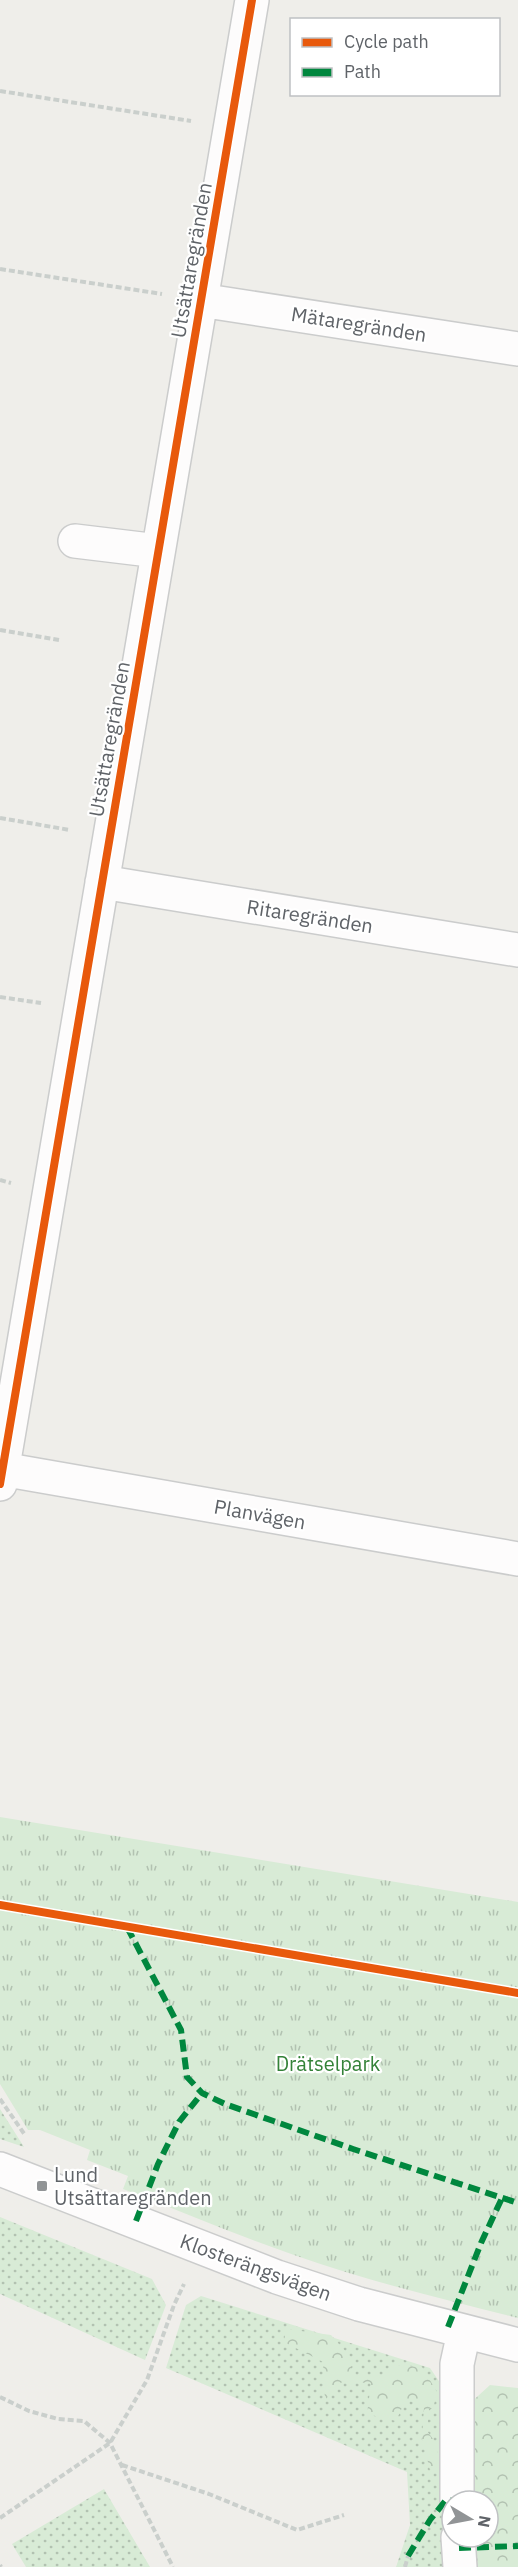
<svg xmlns="http://www.w3.org/2000/svg" width="518" height="2567" viewBox="0 0 518 2567" font-family="'IBM Plex Sans',sans-serif">
<style>
.grass{fill:url(#grass-dots)}
.forest{fill:url(#forest-crowns)}
.park{fill:url(#park-tufts)}
.lines{fill:none;stroke-linecap:round;stroke-linejoin:round}
.minor-casing{stroke:#cbcccc;stroke-width:36}
.path{stroke:#cacfcc;stroke-width:4;stroke-dasharray:6 3;stroke-linecap:butt}
.minor{stroke:#fdfcfc;stroke-width:33}
.quiet{stroke:#00873e;stroke-width:6;stroke-dasharray:12 6;stroke-linecap:butt}
.cycleway-casing{stroke:#fff;stroke-width:11}
.cycleway{stroke:#e8590c;stroke-width:8}
.poi-dot{fill:#919496;stroke:#fff;stroke-width:2}
.labels{text-anchor:middle;dominant-baseline:central;stroke-width:4.5;stroke-linejoin:round;paint-order:stroke}
.street-label{font-size:20px;fill:#5f6368;stroke:#fff}
.park-label{font-size:20px;fill:#348238;stroke:#fff}
.poi-label{font-size:20px;fill:#5f6368;stroke:#fff;text-anchor:start}
</style>
<defs>
<pattern id="grass-dots" width="8" height="8" patternUnits="userSpaceOnUse" patternTransform="scale(1.5)"><rect width="8" height="8" fill="#d8ebd6"/><path d="M2 2h.1M6 6h.1" fill="none" stroke="#b2c2b1" stroke-width="1.8" stroke-linecap="round"/></pattern>
<pattern id="forest-crowns" width="20" height="18" patternUnits="userSpaceOnUse" patternTransform="scale(1.5)"><rect width="20" height="18" fill="#d8ebd6"/><path d="M2 6a3 3 0 1 1 6 0M12 15a3 3 0 1 1 6 0" fill="none" stroke="#b2c2b1"/></pattern>
<pattern id="park-tufts" width="24" height="20" patternUnits="userSpaceOnUse" patternTransform="scale(1.5)"><rect width="24" height="20" fill="#d8ebd6"/><path d="M3 7l-1-3M5 7V3M7 7l1-3M15 17l-1-3M17 17v-4M19 17l1-3" fill="none" stroke="#b2c2b1"/></pattern>
</defs>
<rect width="100%" height="100%" fill="#efeeea"/>
<path class="grass" d="M 0,2109 L 24,2147 L 0,2139 Z
M 0,2217 L 152,2279 L 166,2305 L 145,2360 L 0,2294 Z
M 201,2296 L 430,2368 L 443,2387 L 452,2567 L 396,2567 L 410,2525 L 407,2472 L 166,2368 L 186,2305 Z
M 104,2489 L 150,2567 L 26,2567 L 12,2544 Z"/>
<path class="forest" d="M 286,2329 L 331,2335 L 354,2361 L 347,2376 L 386,2377 L 393,2365 L 422,2367 L 437,2392 L 433,2409 L 429,2409 L 427,2431 L 436,2443 L 439,2465 L 430,2470 L 422,2439 L 424,2407 L 406,2399 L 396,2421 L 367,2414 L 371,2383 L 342,2382 L 325,2400 L 323,2362 L 284,2342 Z
M 490,2385 L 518,2388 L 518,2567 L 475,2567 L 474,2537 L 488,2537 L 488,2501 L 472,2501 L 467,2406 Z"/>
<path class="park" d="M 0,1817 L 518,1902 L 518,2318 C 443,2299 367,2281 294,2255 C 236,2235 180,2211 123,2189 L 128,2176 L 87,2160 L 90,2150 L 40,2130 L 28,2130 L 0,2084 Z"/>
<g class="lines">
<g class="minor-casing">
<path id="minor" d="M 200,300 L 518,349
M 75,541 L 158,551
M 102,882 L 518,950
M 2,1469 L 518,1559
M 0,1484 L 252,0
M 0,2169 L 277,2277 L 359,2304 L 518,2345
M 457,2501 L 457,2364 L 464,2332
M 458,2537 L 460,2567"/>
</g>
<path class="path" d="M 0,91 L 191,121
M 0,269 L 162,294
M 0,630 L 59,640
M 0,818 L 70,830
M 0,997 L 41,1003
M 0,1180 L 11,1183
M 0,2099 L 25,2135
M 0,2397 L 29,2411 L 58,2419 L 84,2421 L 110,2443 L 173,2567
M 122,2465 L 209,2494 L 297,2530 L 344,2515
M 0,2518 L 110,2443 L 147,2380 L 174,2305 L 184,2284
M 0,2565 L 1,2567
M 405,2567 L 408,2556"/>
<use href="#minor" class="minor"/>
<path class="quiet" d="M 127,1927 L 181,2030 L 187,2077 L 202,2093 L 225,2104 L 353,2149 L 518,2203
M 136,2221 L 158,2164 L 179,2122 L 202,2093
M 448,2327 L 481,2243 L 502,2198
M 459,2548 L 518,2546
M 408,2556 L 430,2520 L 446,2500 L 457,2501"/>
<g class="cycleway-casing">
<path id="cycleway" d="M 0,1484 L 252,0
M 0,1905 L 518,1993"/>
</g>
<use href="#cycleway" class="cycleway"/>
</g>
<rect class="poi-dot" x="36" y="2180" width="12" height="12" rx="3"/>
<g class="labels">
<g class="street-label">
<text transform="translate(191 260) rotate(-80)">Utsättaregränden</text>
<text transform="translate(359 324) rotate(9)">Mätaregränden</text>
<text transform="translate(109 739) rotate(-80)">Utsättaregränden</text>
<text transform="translate(310 916) rotate(9)">Ritaregränden</text>
<text transform="translate(260 1514) rotate(10)">Planvägen</text>
<text transform="translate(256 2267) rotate(20)">Klosterängsvägen</text>
</g>
<g class="park-label">
<text x="328" y="2063">Drätselpark</text>
</g>
<g class="poi-label">
<text x="54" y="2174">Lund<tspan x="54" dy="23">Utsättaregränden</tspan></text>
</g>
</g>
<rect x="290" y="18" width="210" height="78" fill="#ffffff" stroke="#bfc1c3" stroke-width="1.5"/>
<rect x="302" y="38" width="30" height="9" fill="#e8590c" stroke="#bfc1c3" stroke-width="1.5"/>
<text x="344" y="48" font-size="18" fill="#5f6368">Cycle path</text>
<rect x="302" y="68" width="30" height="9" fill="#00873e" stroke="#bfc1c3" stroke-width="1.5"/>
<text x="344" y="78" font-size="18" fill="#5f6368">Path</text>
<g transform="translate(470 2519) rotate(100)"><circle r="28" fill="#ffffff" stroke="#bfc1c3" stroke-width="1.5"/>
<path d="M0-4.5L10 22L0 15L-10 22Z" fill="#919496"/>
<text y="-9" font-size="16" font-weight="bold" text-anchor="middle" fill="#5f6368">N</text>
</g>
</svg>
